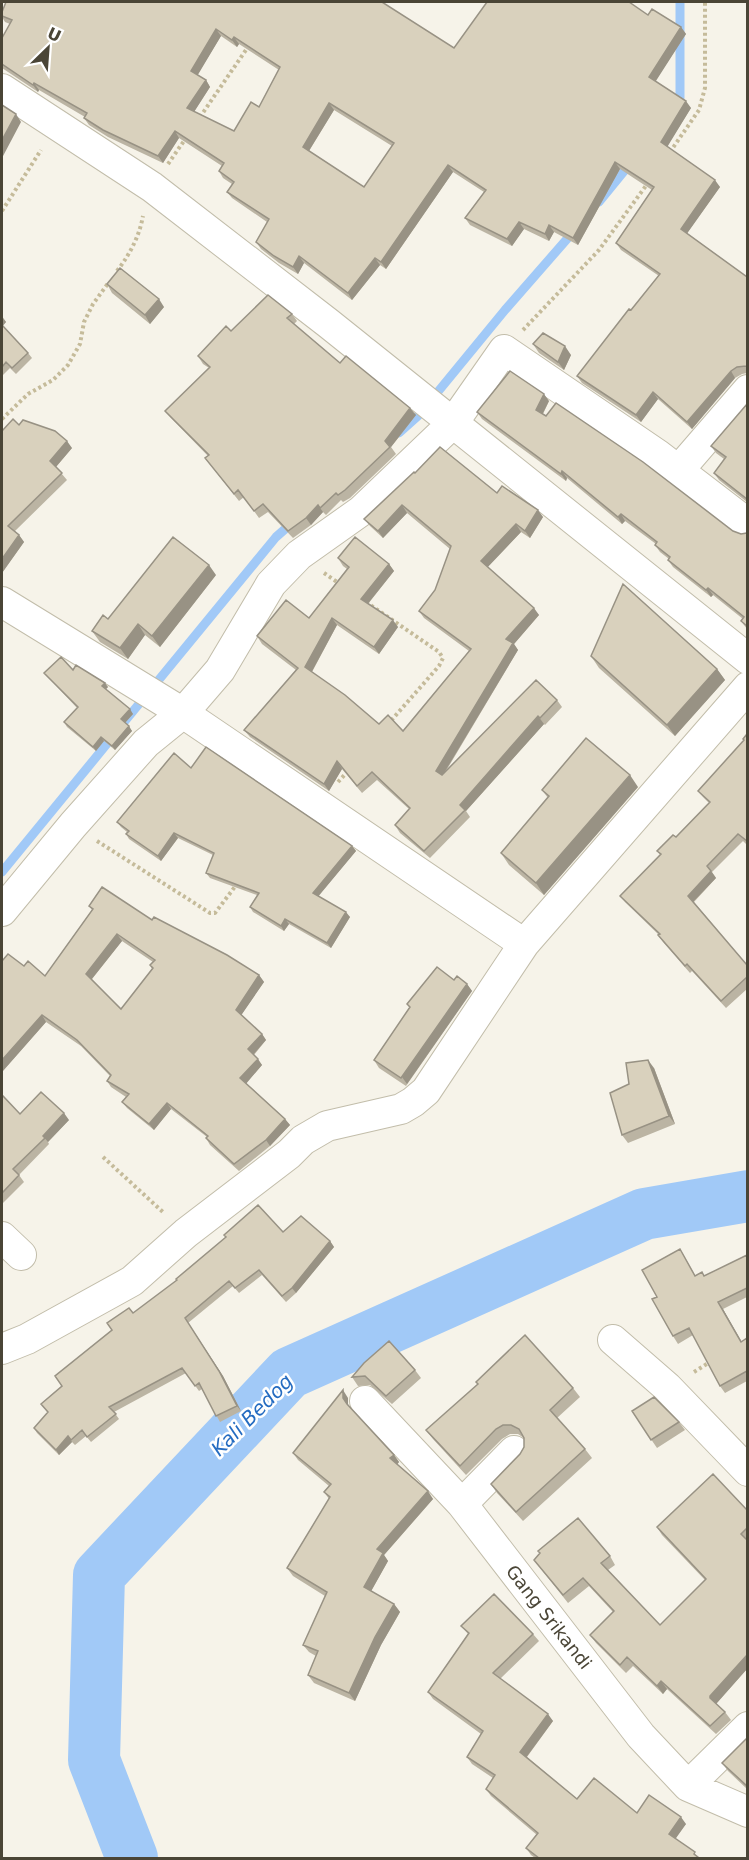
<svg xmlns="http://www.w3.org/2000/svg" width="749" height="1860" viewBox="0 0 749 1860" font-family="'DejaVu Sans',sans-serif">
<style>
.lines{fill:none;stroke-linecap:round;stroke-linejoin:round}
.stream{stroke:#a1c9f7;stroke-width:9}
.river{stroke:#a1c9f7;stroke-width:52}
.minor-casing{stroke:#c2bdaa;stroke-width:32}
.path{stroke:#c5bb9a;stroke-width:4;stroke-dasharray:3 3;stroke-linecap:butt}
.minor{stroke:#fff;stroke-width:30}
.wall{fill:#bbb4a3;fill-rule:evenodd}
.shaded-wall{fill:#989284}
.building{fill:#d9d1bd;stroke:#989284;stroke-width:1.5;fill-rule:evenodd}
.labels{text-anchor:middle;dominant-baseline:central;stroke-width:5;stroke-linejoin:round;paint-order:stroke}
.street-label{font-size:18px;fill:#4a4536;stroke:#fff}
.water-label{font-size:20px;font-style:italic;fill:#256cc1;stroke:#fff}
</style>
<rect width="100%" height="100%" fill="#f6f3e9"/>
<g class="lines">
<path class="stream" d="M 675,105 L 680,98 L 680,2
M 599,202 L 630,164
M 399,433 L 418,416 L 505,310 L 574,231
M 125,721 L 276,537 L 292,523
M 2,872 L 115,734"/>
<path class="river" d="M 132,1858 L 94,1760 L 99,1575 L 289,1373 L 644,1214 L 748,1196"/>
<g class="minor-casing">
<path id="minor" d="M 2,89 L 152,187 L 328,323 L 748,659
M 678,471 L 748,390
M 2,602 L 183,713 L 524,944
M 2,911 L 73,825 L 146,743 L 183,713 L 220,670 L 271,584 L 299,555 L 361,511 L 453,423 L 504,350 L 658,455 L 748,524
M 2,1237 L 21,1255
M 613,1340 L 667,1387 L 748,1471
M 2,1349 L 27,1339 L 132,1281 L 186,1233 L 289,1154 L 303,1140 L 327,1126 L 401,1109 L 413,1102 L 426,1091 L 524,944 L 748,687
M 365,1401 L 462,1504 L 641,1736 L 688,1786 L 748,1812
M 462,1504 L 514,1451
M 688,1786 L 748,1727"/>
</g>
<path class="path" d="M 200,117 L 248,47
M 670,152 L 699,110 L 705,88 L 705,2
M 168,164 L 186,138
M 2,211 L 41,150
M 117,271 C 130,254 139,237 143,216
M 523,330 L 599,250 L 648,183
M 2,419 L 28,394 L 53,380 L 68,365 L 80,344 L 84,322 L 93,304 L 109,282
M 324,573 L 340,584
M 366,602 L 439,652 L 443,658 L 439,666 L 389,723
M 338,782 L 349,770
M 97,841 L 210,913 L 215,913 L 237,884
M 103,1157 L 164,1213
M 694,1372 L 710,1362"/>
<use href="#minor" class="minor"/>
</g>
<path class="wall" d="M 2,12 L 454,48 L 648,15 L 681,27 L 686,34 L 655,81 L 691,108 L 667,146 L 720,187 L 687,233 L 747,277 L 747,373 L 742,374 L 735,378 L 692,429 L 658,399 L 641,422 L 582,383 L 577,376 L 659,276 L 621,250 L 616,243 L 652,190 L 620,169 L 578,245 L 554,232 L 549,241 L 524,229 L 512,246 L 470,225 L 465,218 L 484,192 L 453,172 L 386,269 L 380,265 L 352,300 L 304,263 L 298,274 L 279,263 L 261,249 L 256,242 L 267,222 L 232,198 L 227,192 L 232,184 L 223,178 L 219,171 L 222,166 L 179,138 L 163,163 L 108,137 L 89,125 L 84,118 L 85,117 L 39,90 L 38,92 L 2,68 L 2,38 L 10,24 L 5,22 L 2,17 ZM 221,36 L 237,47 L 239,44 L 279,70 L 259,107 L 234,131 L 194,112 L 210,87 L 206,80 L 197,75 ZM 334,110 L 392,146 L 364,187 L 309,151 Z
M 107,284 L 164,307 L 150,324 L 112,293 Z
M 292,314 L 297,321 L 294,324 L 340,363 L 416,415 L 391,447 L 396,454 L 350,498 L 343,502 L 341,500 L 326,515 L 323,512 L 311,525 L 293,538 L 268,512 L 259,518 L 244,497 L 239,501 L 205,458 L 208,456 L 171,418 L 165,411 L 209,368 L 203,364 L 198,356 L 231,331 Z
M 2,316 L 6,322 L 2,326 L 28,353 L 32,358 L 16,374 L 10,368 L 2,376 Z
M 533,344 L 571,355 L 564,370 L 539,353 Z
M 549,401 L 543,414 L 733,531 L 741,534 L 747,533 L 747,629 L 741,621 L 743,619 L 713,595 L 711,597 L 673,567 L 668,560 L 669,559 L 660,552 L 655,545 L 656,544 L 625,521 L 622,524 L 567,478 L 566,481 L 482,419 L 477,412 Z
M 747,404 L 747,502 L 719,480 L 714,473 L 724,459 L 716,453 L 711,446 Z
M 19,425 L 72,448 L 56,467 L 67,480 L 15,531 L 19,535 L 24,542 L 2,573 Z
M 415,473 L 497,493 L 543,517 L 530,538 L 521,532 L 487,567 L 539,615 L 514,644 L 518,650 L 446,771 L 557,700 L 562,707 L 545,725 L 544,724 L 466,811 L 470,817 L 430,858 L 400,833 L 395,825 L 409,809 L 377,780 L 362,793 L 342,769 L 329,791 L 250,737 L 244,730 L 296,670 L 262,644 L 257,636 L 309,618 L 347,569 L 343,566 L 338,558 L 389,564 L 394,571 L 368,604 L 398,627 L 379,654 L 337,625 L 312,672 L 379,724 L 403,731 L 469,651 L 424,618 L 419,611 L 435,590 L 450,549 L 407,513 L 383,538 L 370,526 L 364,519 Z
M 216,575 L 160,647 L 145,635 L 128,659 L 100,642 L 92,631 L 108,619 Z
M 591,656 L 717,669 L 725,680 L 675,736 L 599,668 Z
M 73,670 L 108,687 L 106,689 L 133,714 L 125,723 L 132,731 L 115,750 L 104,741 L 96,751 L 67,727 L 64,722 L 77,708 L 44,673 Z
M 747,734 L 747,845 L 743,841 L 712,872 L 716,878 L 694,902 L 747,965 L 747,989 L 726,1008 L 692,971 L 690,973 L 663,942 L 658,935 L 659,935 L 625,902 L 620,896 L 660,855 L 657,851 L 676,837 L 709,803 L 703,797 L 698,791 L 744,741 Z
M 191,768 L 352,846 L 356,851 L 318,896 L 350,917 L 331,948 L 289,924 L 284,931 L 253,912 L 250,907 L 257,895 L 210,878 L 206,873 L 213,855 L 178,838 L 161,861 L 129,839 L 126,834 L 127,832 L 121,827 L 117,822 Z
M 638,787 L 544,895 L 509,865 L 501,853 L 548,798 L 542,790 Z
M 89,906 L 152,920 L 259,975 L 264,982 L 241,1015 L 262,1034 L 266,1040 L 254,1055 L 262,1065 L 246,1083 L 285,1119 L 290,1125 L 270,1146 L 239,1171 L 210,1145 L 206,1138 L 207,1137 L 171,1109 L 154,1130 L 127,1108 L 122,1102 L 126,1097 L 111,1087 L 107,1081 L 110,1076 L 81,1046 L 46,1022 L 2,1072 L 24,966 L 45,976 L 92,910 ZM 122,941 L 153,962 L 150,965 L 152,969 L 121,1009 L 92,979 Z
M 454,980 L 467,984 L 472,991 L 406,1086 L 379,1068 L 374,1060 L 410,1008 L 407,1004 Z
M 654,1068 L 675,1124 L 628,1143 L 622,1135 L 629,1084 Z
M 2,1095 L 20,1114 L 69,1120 L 48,1142 L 49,1144 L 19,1175 L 24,1182 L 2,1204 Z
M 283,1232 L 330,1241 L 334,1247 L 296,1293 L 286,1302 L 262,1275 L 239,1293 L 233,1286 L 188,1323 L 223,1376 L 241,1411 L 220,1422 L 202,1389 L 199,1391 L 186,1373 L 114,1412 L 119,1419 L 91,1442 L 86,1436 L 75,1445 L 72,1442 L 59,1455 L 37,1433 L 34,1428 L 48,1413 L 41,1404 L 62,1386 L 55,1376 L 133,1313 Z
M 680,1249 L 695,1275 L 704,1276 L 747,1255 L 747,1297 L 723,1309 L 741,1342 L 747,1338 L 747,1381 L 725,1393 L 720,1386 L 693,1335 L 678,1344 L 673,1336 L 657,1297 Z
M 415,1370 L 421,1378 L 392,1404 L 370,1385 L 358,1386 L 352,1377 Z
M 573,1388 L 580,1397 L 557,1418 L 585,1449 L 592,1458 L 523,1521 L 497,1493 L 491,1484 L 520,1454 L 524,1447 L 524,1438 L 518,1434 L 510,1434 L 502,1439 L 466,1475 L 433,1439 L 426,1430 Z
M 348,1398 L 348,1406 L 350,1408 L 394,1455 L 399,1462 L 397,1464 L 433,1499 L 384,1555 L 388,1561 L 371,1591 L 394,1604 L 400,1612 L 381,1645 L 355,1701 L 314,1683 L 308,1675 L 316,1656 L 309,1652 L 303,1645 L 325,1596 L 293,1576 L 287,1568 L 329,1499 L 324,1492 L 329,1486 L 298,1460 L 293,1453 Z
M 632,1411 L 679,1422 L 685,1430 L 657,1448 Z
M 747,1510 L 747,1669 L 716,1704 L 725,1712 L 731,1720 L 716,1734 L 667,1689 L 663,1694 L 633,1666 L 626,1673 L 596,1643 L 590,1635 L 613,1612 L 589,1586 L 568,1603 L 534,1560 L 610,1556 L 615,1565 L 608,1570 L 660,1625 L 705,1580 L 662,1535 L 657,1527 Z
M 461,1626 L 533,1634 L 539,1641 L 500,1679 L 553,1721 L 527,1757 L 577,1799 L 686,1824 L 675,1838 L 700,1858 L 535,1858 L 531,1855 L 526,1848 L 537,1835 L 491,1796 L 486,1789 L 493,1778 L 472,1764 L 467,1757 L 481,1734 L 433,1699 L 428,1692 L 468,1634 Z
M 747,1738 L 747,1789 L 728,1771 L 722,1763 Z"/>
<path class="shaded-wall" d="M 681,27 L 686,34 L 654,84 L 649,77 Z
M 216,29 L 221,36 L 196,78 L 191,71 Z
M 234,37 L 239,44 L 237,47 L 232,40 Z
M 206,80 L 210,87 L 192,115 L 187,108 Z
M 34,83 L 39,90 L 38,92 L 33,85 Z
M 686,101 L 691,108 L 666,149 L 661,142 Z
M 329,103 L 334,110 L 307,154 L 303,147 Z
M 16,114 L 21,122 L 2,158 L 2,140 Z
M 175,131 L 179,138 L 163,163 L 158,156 Z
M 615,162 L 620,169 L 578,245 L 573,238 Z
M 448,165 L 453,172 L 386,269 L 381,262 Z
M 715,180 L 720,187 L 686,235 L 681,229 Z
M 519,222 L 524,229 L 512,246 L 507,239 Z
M 549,225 L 554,232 L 549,241 L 545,234 Z
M 299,256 L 304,263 L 298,274 L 293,267 Z
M 375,258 L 380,265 L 352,300 L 348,293 Z
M 159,299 L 164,307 L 150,324 L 145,315 Z
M 2,317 L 6,322 L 2,327 Z
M 565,346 L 571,355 L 564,370 L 558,362 Z
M 731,371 L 735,378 L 692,429 L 687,422 Z
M 653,392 L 658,399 L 641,422 L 636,415 Z
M 544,394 L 549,401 L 541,417 L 536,410 Z
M 410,408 L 416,415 L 391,447 L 385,441 Z
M 67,441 L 72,448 L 55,468 L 50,461 Z
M 562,471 L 567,478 L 566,481 L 561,474 Z
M 318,505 L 323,512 L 311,525 L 306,518 Z
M 402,505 L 407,513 L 383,538 L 378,531 Z
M 538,510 L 543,517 L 530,538 L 525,531 Z
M 621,514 L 625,521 L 622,524 L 618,517 Z
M 516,524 L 521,532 L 486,569 L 481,561 Z
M 19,535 L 24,542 L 2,573 L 2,559 Z
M 389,564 L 394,571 L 366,606 L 361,599 Z
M 209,565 L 216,575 L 160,647 L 152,636 Z
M 708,588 L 713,595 L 711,597 L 706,590 Z
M 534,608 L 539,615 L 514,644 L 518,650 L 441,778 L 436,771 L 506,639 Z
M 332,618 L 337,625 L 310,675 L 305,667 Z
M 393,620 L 398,627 L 379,654 L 374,647 Z
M 138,624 L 145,635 L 128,659 L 120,648 Z
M 717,669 L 725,680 L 675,736 L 667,725 Z
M 105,683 L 108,687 L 105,690 L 102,686 Z
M 130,709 L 133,714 L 124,724 L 121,719 Z
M 538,716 L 544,724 L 466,811 L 460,805 Z
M 129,726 L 132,731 L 115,750 L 112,746 Z
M 101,737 L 104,741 L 96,751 L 93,747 Z
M 337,761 L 342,769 L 329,791 L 324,784 Z
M 630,775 L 638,787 L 544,895 L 536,883 Z
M 174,833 L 178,838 L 161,861 L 158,856 Z
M 352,846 L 356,851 L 317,898 L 313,893 Z
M 711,871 L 716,878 L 693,902 L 688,896 Z
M 346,912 L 350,917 L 331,948 L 327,943 Z
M 285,919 L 289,924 L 284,931 L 281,926 Z
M 117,934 L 122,941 L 91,980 L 86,974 Z
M 259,975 L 264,982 L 240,1017 L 236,1010 Z
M 467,984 L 472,991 L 407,1084 L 402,1077 Z
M 42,1015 L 46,1022 L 2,1072 L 2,1060 Z
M 262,1034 L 266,1040 L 252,1056 L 248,1049 Z
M 258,1059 L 262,1065 L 245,1085 L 240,1078 Z
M 648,1060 L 654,1068 L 675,1124 L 669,1116 Z
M 167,1103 L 171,1109 L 154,1130 L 149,1124 Z
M 64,1113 L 69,1120 L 48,1142 L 43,1136 Z
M 285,1119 L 290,1125 L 270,1146 L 266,1140 Z
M 330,1241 L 334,1247 L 296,1293 L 292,1288 Z
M 718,1302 L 723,1309 L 746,1349 L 741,1342 Z
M 185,1318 L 223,1376 L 241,1411 L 237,1406 Z
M 343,1390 L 348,1398 L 348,1406 L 352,1412 L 343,1398 Z
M 68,1436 L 72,1442 L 59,1455 L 56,1450 Z
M 394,1455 L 399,1462 L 396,1466 L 390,1458 Z
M 428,1491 L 433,1499 L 384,1555 L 388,1561 L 369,1595 L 364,1587 L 377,1549 Z
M 394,1604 L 400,1612 L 381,1645 L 355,1701 L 349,1693 L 375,1637 Z
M 747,1655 L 747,1669 L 716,1704 L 710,1698 L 710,1696 Z
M 661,1681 L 667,1689 L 663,1694 L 657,1686 Z
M 548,1714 L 553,1721 L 525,1759 L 520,1752 Z
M 681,1817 L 686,1824 L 674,1841 L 669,1834 Z"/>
<path class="building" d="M 6,2 L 382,2 L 454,48 L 487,2 L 629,2 L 648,15 L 652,9 L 681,27 L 649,77 L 686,101 L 661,142 L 715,180 L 681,229 L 747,277 L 747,367 L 746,366 L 737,367 L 731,371 L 687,422 L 653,392 L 636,415 L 577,376 L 629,309 L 631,310 L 660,274 L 616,243 L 654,187 L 615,162 L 573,238 L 549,225 L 545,234 L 519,222 L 507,239 L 465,218 L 486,190 L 448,165 L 381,262 L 375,258 L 348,293 L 299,256 L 293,267 L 274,256 L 256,242 L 269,219 L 227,192 L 234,182 L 219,171 L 224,163 L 175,131 L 158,156 L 103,130 L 84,118 L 87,113 L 34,83 L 33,85 L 2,64 L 2,38 L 12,20 L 2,16 L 2,12 ZM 216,29 L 232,40 L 234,37 L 280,67 L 259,107 L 251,102 L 234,131 L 187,108 L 206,80 L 191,71 ZM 329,103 L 394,143 L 364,187 L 303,147 Z
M 2,105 L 16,114 L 2,140 Z
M 120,268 L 159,299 L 145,315 L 107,284 Z
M 268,295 L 292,314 L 287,318 L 340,363 L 346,356 L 410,408 L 385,441 L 390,447 L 345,490 L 338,495 L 336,493 L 320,508 L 318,505 L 306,518 L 288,531 L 263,504 L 254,511 L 238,490 L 234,494 L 205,458 L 209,455 L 165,411 L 210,367 L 198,356 L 226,326 L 231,331 Z
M 2,325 L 28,353 L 12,368 L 6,362 L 2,367 Z
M 543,333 L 565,346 L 558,362 L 533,344 Z
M 510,371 L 544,394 L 536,410 L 546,416 L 556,403 L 643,462 L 733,531 L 741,534 L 747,533 L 747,626 L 741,621 L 744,617 L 708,588 L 706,590 L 668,560 L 670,557 L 655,545 L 657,542 L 621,514 L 618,517 L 562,471 L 561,474 L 477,412 Z
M 747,404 L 747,499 L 714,473 L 726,457 L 711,446 Z
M 13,419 L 19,425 L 23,420 L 55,431 L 67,441 L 50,461 L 62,473 L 8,526 L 19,535 L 2,559 L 2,431 Z
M 440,447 L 497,493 L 502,486 L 538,510 L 525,531 L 516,524 L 481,561 L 534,608 L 506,639 L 513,643 L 436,771 L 442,775 L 536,680 L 557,700 L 540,718 L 538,716 L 460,805 L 465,810 L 424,851 L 395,825 L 410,808 L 372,772 L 357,786 L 337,761 L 324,784 L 244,730 L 298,668 L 257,636 L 286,600 L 309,618 L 349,567 L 338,558 L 355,537 L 389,564 L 361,599 L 393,620 L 374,647 L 332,618 L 305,667 L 345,695 L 379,724 L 388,715 L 403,731 L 471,649 L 419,611 L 435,590 L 451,546 L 402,505 L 378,531 L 364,519 L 414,472 L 415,473 Z
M 173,537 L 209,565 L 152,636 L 138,624 L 120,648 L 92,631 L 103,615 L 108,619 Z
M 623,584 L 717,669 L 667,725 L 591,656 Z
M 61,657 L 73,670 L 76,665 L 105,683 L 102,686 L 130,709 L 121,719 L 129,726 L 112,746 L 101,737 L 93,747 L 64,722 L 78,707 L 44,673 Z
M 747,734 L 747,841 L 738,834 L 707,866 L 711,871 L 688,896 L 747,965 L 747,977 L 721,1001 L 687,964 L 685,966 L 658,935 L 660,934 L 620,896 L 661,854 L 657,851 L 673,835 L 676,837 L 710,802 L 698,791 L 744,740 L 743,739 Z
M 586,738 L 630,775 L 536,883 L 501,853 L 549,796 L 542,790 Z
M 206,747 L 352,846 L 313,893 L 346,912 L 327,943 L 285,919 L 281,926 L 250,907 L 259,893 L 206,873 L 214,853 L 174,833 L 158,856 L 126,834 L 129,831 L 117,822 L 174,753 L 191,768 Z
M 102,887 L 152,920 L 154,917 L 227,955 L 259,975 L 236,1010 L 262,1034 L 248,1049 L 258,1059 L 240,1078 L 285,1119 L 266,1140 L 234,1164 L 206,1138 L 208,1136 L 167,1103 L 149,1124 L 122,1102 L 129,1094 L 107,1081 L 111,1075 L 77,1040 L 42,1015 L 2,1060 L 2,961 L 8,954 L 24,966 L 28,961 L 45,976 L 93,909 L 89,906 ZM 117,934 L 155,960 L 150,965 L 153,968 L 121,1009 L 86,974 Z
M 437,967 L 454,980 L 457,976 L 467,984 L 401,1078 L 374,1060 L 410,1007 L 407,1004 Z
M 648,1060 L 669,1116 L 622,1135 L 610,1093 L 629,1084 L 626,1063 Z
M 41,1092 L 64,1113 L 43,1136 L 45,1138 L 13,1169 L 19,1175 L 2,1193 L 2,1095 L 20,1114 Z
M 258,1205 L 283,1232 L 301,1216 L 330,1241 L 292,1288 L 282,1296 L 259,1270 L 235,1288 L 229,1281 L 185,1318 L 219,1371 L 237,1406 L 216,1416 L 199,1383 L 195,1386 L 182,1368 L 109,1407 L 116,1414 L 87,1437 L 82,1430 L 71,1440 L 68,1436 L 56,1450 L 34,1428 L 48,1412 L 41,1404 L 62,1386 L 55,1376 L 112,1330 L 107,1323 L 129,1308 L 133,1313 L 177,1280 L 176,1279 L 226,1237 L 224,1235 Z
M 680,1249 L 695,1276 L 702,1272 L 704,1276 L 747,1255 L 747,1288 L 718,1302 L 741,1342 L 747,1338 L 747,1371 L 720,1386 L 689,1328 L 673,1336 L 652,1299 L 657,1297 L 642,1270 Z
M 525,1335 L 573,1388 L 550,1410 L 585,1449 L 516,1512 L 491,1484 L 520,1454 L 524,1447 L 524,1438 L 519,1429 L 511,1425 L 503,1425 L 496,1429 L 460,1466 L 426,1430 L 478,1384 L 476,1382 Z
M 389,1341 L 415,1370 L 386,1396 L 365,1376 L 352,1377 L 364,1363 Z
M 343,1390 L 343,1398 L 347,1404 L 394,1455 L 390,1458 L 428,1491 L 377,1549 L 383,1553 L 364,1587 L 394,1604 L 375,1637 L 349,1693 L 308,1675 L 318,1651 L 303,1645 L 327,1592 L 287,1568 L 330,1497 L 324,1492 L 331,1484 L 293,1453 Z
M 654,1397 L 679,1422 L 651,1440 L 632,1411 Z
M 713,1474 L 747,1510 L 747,1528 L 741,1534 L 747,1540 L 747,1655 L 710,1696 L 710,1698 L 725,1712 L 710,1726 L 661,1681 L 657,1686 L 627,1657 L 620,1665 L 590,1635 L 614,1611 L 583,1578 L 563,1595 L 534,1560 L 540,1553 L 538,1551 L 578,1518 L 610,1556 L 601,1563 L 660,1625 L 706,1579 L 657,1527 Z
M 494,1594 L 533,1634 L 493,1673 L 548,1714 L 520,1752 L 577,1799 L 594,1778 L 637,1813 L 649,1795 L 681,1817 L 669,1834 L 695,1852 L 694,1854 L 699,1858 L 539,1858 L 526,1848 L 538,1833 L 486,1789 L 495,1775 L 467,1757 L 483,1731 L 428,1692 L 469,1633 L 461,1626 Z
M 747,1738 L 747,1786 L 722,1763 Z"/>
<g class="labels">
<g class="street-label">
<text transform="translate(549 1617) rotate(52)">Gang Srikandi</text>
</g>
<g class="water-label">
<text transform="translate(252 1415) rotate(-45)">Kali Bedog</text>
</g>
</g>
<rect width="749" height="1860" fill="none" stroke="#4a4536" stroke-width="6"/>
<g transform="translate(48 48) rotate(25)" stroke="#ffffff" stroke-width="4.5" paint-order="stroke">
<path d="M0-4.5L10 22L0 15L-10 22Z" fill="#4a4536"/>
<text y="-9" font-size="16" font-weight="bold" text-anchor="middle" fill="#4a4536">U</text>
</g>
</svg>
